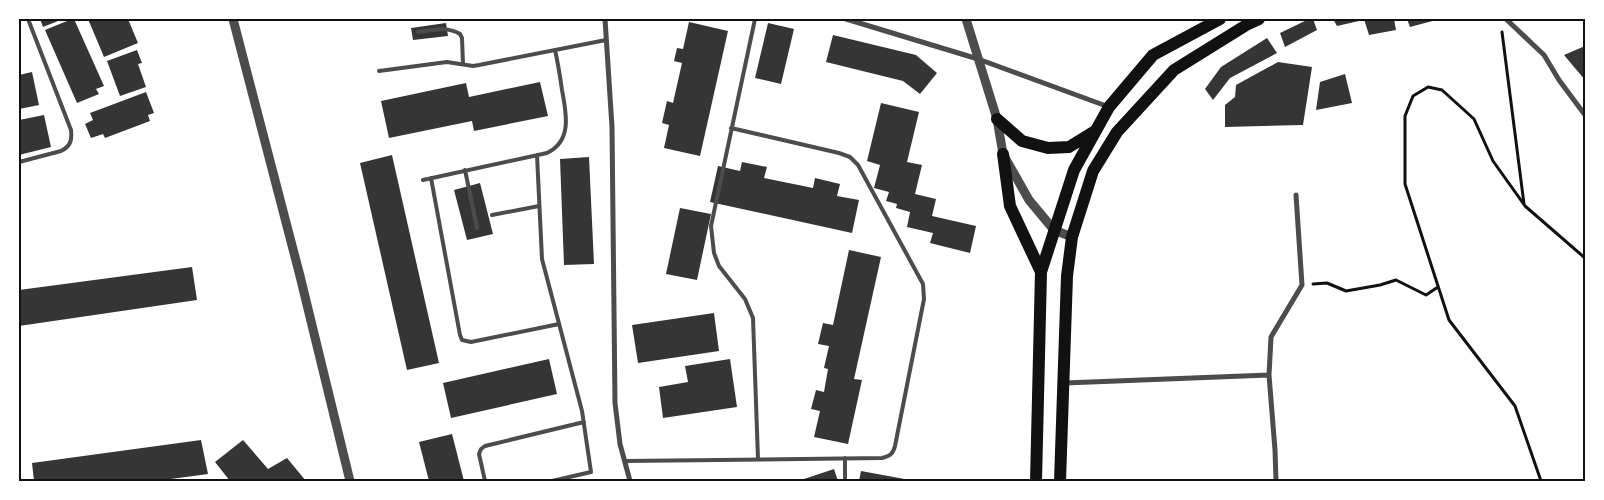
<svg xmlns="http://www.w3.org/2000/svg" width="1604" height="500" viewBox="0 0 1604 500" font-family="Mulish,sans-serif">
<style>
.building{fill:#353535}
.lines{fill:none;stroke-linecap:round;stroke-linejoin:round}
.path{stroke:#111;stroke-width:3}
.service{stroke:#4c4c4c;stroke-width:4}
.minor{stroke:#4c4c4c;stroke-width:5}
.tertiary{stroke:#4c4c4c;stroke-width:9}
.primary{stroke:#111;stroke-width:12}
.neatline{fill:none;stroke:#111;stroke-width:2}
</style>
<rect width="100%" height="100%" fill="#fff"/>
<path class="building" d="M 40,19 L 63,19 L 43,27 Z
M 72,19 L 74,19 L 104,86 L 96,89 L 99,94 L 77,103 L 45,30 Z
M 88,19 L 128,19 L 138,43 L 104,57 Z
M 1309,19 L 1313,19 L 1317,30 L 1285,47 L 1280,33 Z
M 1333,19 L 1358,19 L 1359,21 L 1337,26 Z
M 1364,19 L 1394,19 L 1396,30 L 1369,35 Z
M 1407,19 L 1440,19 L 1410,27 Z
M 689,22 L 728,31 L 700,156 L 664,148 L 669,125 L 662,123 L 667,101 L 673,103 L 682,63 L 674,61 L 677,48 L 683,49 Z
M 446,23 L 448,36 L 413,40 L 411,28 Z
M 768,23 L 794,29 L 781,84 L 755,78 Z
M 833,35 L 916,55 L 937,73 L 920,94 L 903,81 L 826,62 Z
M 1267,38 L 1277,53 L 1230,78 L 1213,100 L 1205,89 L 1221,67 Z
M 1585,46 L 1585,80 L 1564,55 Z
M 137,50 L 142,63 L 138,64 L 146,87 L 120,96 L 107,61 Z
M 1278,62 L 1312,67 L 1303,125 L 1225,127 L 1225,105 L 1235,97 L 1236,85 Z
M 32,72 L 39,105 L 19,109 L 19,75 Z
M 1345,74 L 1352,103 L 1316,110 L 1320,82 Z
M 540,82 L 548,116 L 474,131 L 472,121 L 389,138 L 381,101 L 466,83 L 469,97 Z
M 146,92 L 154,113 L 148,115 L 150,121 L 105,138 L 103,134 L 91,138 L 85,124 L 93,120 L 90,113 Z
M 881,103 L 919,112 L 907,162 L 922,165 L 915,194 L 936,199 L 932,216 L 976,226 L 970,253 L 930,243 L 933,233 L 907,227 L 910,212 L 896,208 L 897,204 L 886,201 L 889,192 L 874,188 L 880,165 L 867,161 Z
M 44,115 L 51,147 L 19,155 L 19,120 Z
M 392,155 L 439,363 L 407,370 L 360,163 Z
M 589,157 L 594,264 L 564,265 L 560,159 Z
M 742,162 L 767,167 L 764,178 L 813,188 L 815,178 L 840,184 L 837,196 L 859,200 L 852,233 L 710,202 L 718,166 L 740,171 Z
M 480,183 L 493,234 L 467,240 L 454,190 Z
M 680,208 L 711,214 L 697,280 L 666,274 Z
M 849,250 L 881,257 L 854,379 L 862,380 L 848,444 L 814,437 L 820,411 L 811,409 L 816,390 L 824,392 L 828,369 L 824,368 L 829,346 L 818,344 L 823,323 L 833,325 Z
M 192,267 L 197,300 L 19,326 L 19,290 Z
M 714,313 L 719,351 L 638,363 L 632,325 Z
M 549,359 L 557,394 L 451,418 L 443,383 Z
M 730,359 L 737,407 L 663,418 L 659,387 L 688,382 L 685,366 Z
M 452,434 L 464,481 L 429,481 L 419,442 Z
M 201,440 L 208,474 L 156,481 L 34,481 L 32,463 Z
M 243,440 L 268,469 L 287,458 L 306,481 L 230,481 L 215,462 Z
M 834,469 L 838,481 L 798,481 Z
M 861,471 L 910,480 L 910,481 L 859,481 Z"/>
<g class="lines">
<path class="path" d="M 1502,32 L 1524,204
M 1313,284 L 1327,283 L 1346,291 L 1380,285 L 1396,280 L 1426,295 L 1438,287
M 1541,481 L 1515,406 L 1449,320 L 1405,184 L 1405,116 L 1413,96 L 1428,87 L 1442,90 L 1474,119 L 1493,161 L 1525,206 L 1585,258"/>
<path class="service" d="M 755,19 L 711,226 L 714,253 L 719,266 L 745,299 L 753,318 L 758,459
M 418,32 C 433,30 447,26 460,34 L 462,38 L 463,64
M 379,71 L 447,62 L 473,66 L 479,65 L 606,40
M 537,155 L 542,259 L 582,411 L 591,472 L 552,481
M 19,162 L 61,151 C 71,146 72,140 71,130 L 28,19
M 465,170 L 477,228
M 431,178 L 460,335 L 462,340 L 471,342 L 559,324
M 423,180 L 547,153 C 573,141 566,112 562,90 C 560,76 558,63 555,50
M 492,215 L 539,206
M 845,458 L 845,481
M 625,461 L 882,458 C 890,456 893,454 895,446 L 924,299 L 923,284 L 858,165 L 850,157 L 839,153 L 731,128
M 485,481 L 479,454 L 481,449 L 485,446 L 584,422"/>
<path class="minor" d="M 605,19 L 612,127 L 615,403 L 620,444 L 630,481
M 846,19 L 978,59 L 1109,107
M 1506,19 L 1544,55 L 1559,80 L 1585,115
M 1269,375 L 1271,337 L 1302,285 L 1296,195
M 1065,383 L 1269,375 L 1275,450 L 1276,481"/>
<path class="tertiary" d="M 233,19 L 300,276 L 350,481
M 966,19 L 997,119 L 1003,154 L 1029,200 L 1054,230 L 1072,237"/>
<path class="primary" d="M 997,119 L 1022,141 L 1048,148 L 1069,147 L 1095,131
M 1003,154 L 1010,206 L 1041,272
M 1036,481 L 1041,272 L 1074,170 L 1109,107 L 1153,55 L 1220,19
M 1060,481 L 1067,276 L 1072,237 L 1093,171 L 1117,132 L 1174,70 L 1248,24 L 1259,19"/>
</g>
<rect width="1604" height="500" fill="none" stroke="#ffffff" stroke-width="40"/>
<rect x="20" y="20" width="1564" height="460" class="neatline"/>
</svg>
